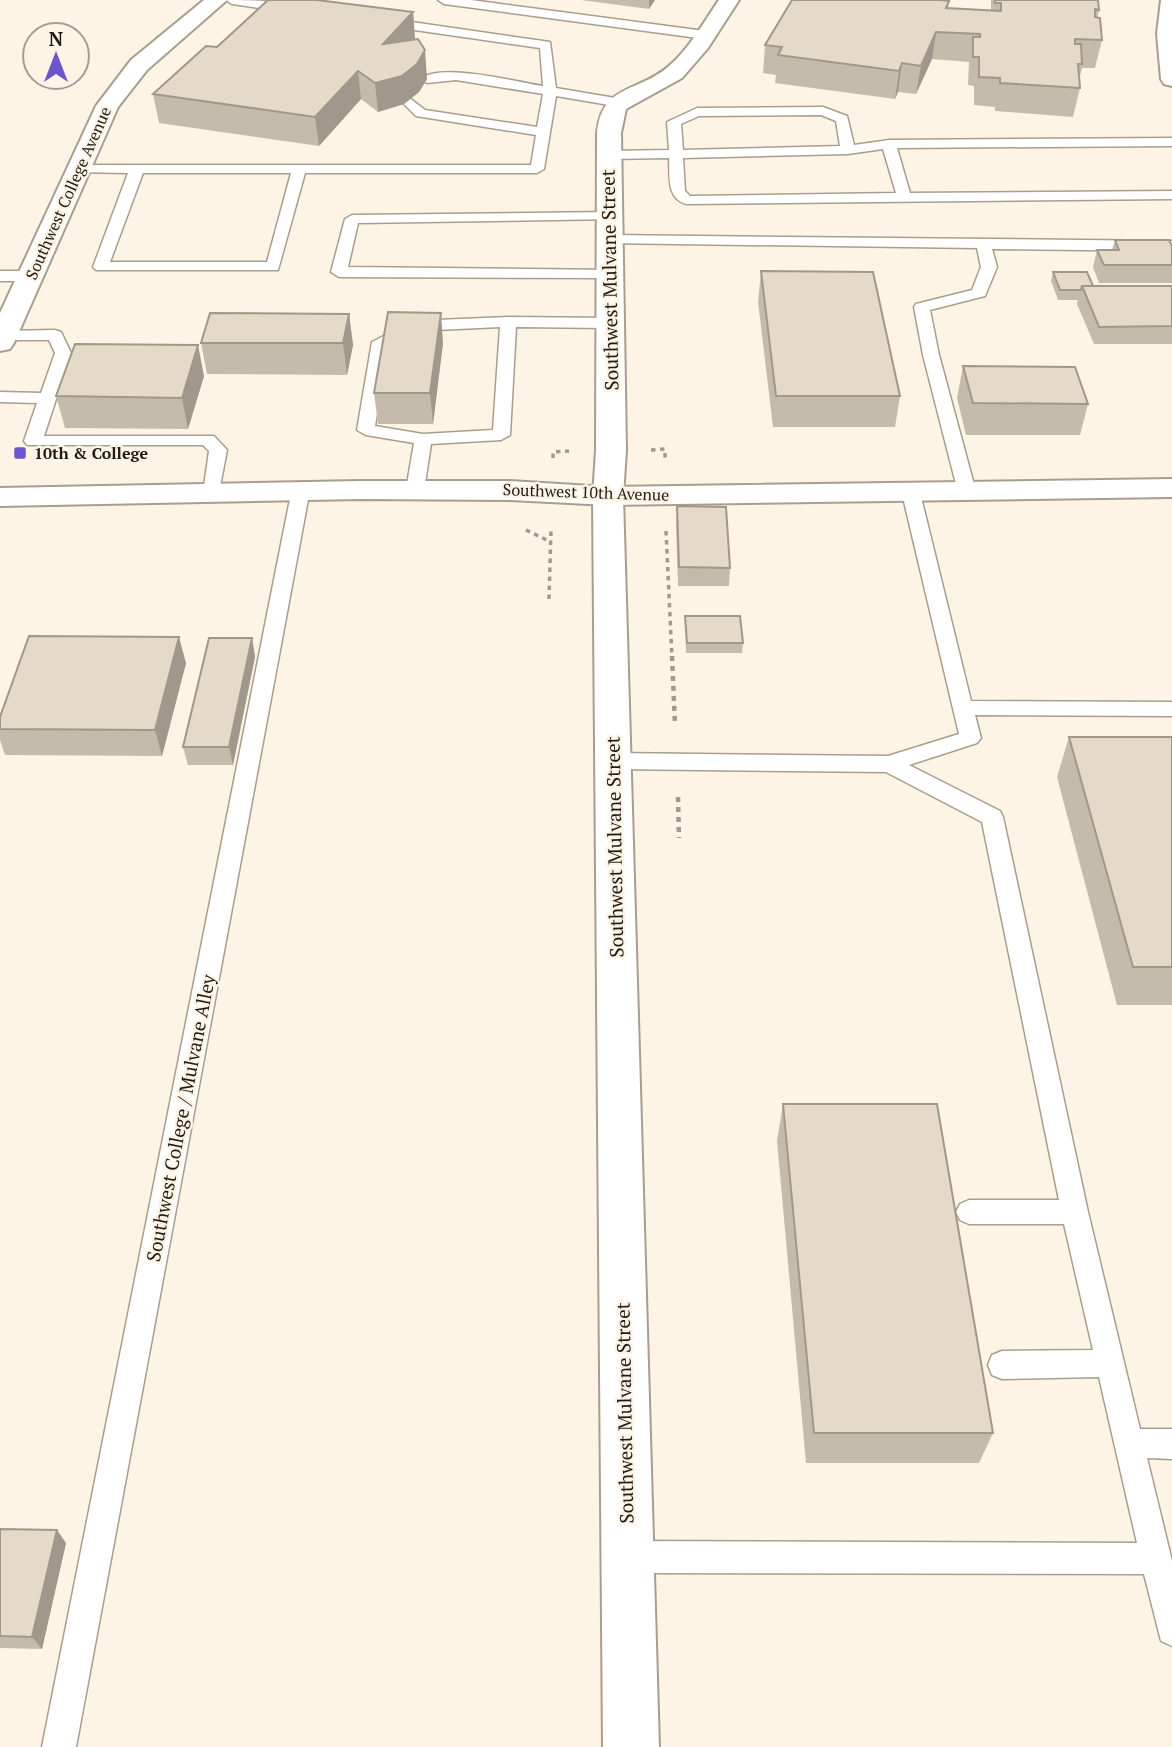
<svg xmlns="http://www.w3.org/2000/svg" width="1172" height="1747" viewBox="0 0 1172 1747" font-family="'PT Serif',serif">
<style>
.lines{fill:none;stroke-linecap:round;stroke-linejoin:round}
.service-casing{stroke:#a99e8d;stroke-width:3}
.minor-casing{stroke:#a99e8d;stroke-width:4}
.secondary-casing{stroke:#a99e8d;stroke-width:4}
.path-far1{stroke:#a0998e;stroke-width:3.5;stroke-dasharray:4.5 4.5;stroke-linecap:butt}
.path{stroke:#a0998e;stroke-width:4.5;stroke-dasharray:5 5;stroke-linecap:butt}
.service{fill:#fff;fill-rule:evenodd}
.minor{fill:#fff;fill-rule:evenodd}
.secondary{fill:#fff;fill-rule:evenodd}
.wall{fill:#c5bbab}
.shaded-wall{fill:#a0988b}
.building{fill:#e5d9c7;stroke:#a0988b;stroke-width:2}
.poi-dot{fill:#6b55ce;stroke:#fef4e6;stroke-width:2.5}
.labels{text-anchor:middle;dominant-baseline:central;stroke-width:5;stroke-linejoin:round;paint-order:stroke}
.far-street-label{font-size:16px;fill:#1f1b14;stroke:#fef4e6}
.far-poi-label{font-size:16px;font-weight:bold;fill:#1f1b14;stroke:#fef4e6;text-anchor:start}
.street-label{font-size:19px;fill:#1f1b14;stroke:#fef4e6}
</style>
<rect width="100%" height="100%" fill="#fef4e6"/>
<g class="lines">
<g class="service-casing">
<path id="service" d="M 226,0 C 245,0 284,0 298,9 L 292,13 L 232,4 Z
M 438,0 L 471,0 L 705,31 L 711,35 L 705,39 L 444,4 Z
M 384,18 L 550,42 L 556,88 L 621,99 L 628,103 L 621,107 L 556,96 L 544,169 L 537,173 L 305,173 L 278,270 L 96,270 L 93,267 L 128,173 L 73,172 L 71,169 L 78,165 L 531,165 L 536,135 L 416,116 L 401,101 L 408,97 L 425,110 L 537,127 L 543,94 L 456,80 L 427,83 L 420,79 C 442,62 516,82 543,86 L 540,48 L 380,25 L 380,19 ZM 143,173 L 291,173 L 267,262 L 110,262 Z
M 823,107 L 847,116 L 854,145 L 889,140 L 1172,138 L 1172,146 L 897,148 L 910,193 L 1172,191 L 1172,199 L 686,204 C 666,198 670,176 669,158 L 608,159 L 601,155 L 608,151 L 669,150 L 667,122 L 697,108 ZM 821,115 L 836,121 L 840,146 L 683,150 L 681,124 L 699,116 ZM 883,149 L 896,193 L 690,196 L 685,191 L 683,158 L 848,154 Z
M 609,212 L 616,216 L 614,219 L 358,223 L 348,267 L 614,270 L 617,273 L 614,276 L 609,278 L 339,277 L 331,272 L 345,219 L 352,215 Z
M 609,235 L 1172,241 L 1172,251 L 992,249 L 997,267 L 985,296 L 930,310 L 939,355 L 976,492 L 967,497 L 958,492 L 923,355 L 914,307 L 916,304 L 972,290 L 981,267 L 977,248 L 604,243 L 601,240 L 604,237 Z
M 0,271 L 30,271 L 38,276 L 30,281 L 0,281 Z
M 508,317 L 610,318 L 618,323 L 610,328 L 516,327 L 510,435 L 501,440 L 431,444 L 424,490 L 421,494 L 409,494 L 406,490 L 414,443 L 366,435 L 357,430 L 372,342 L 413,321 ZM 500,327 L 493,430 L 423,434 L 375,426 L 388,344 L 416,331 Z
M 55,330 L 61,332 L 71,353 L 44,436 L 214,436 L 227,450 L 218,497 L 206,497 L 203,493 L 209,451 L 203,445 L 27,445 L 24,441 L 37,403 L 0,402 L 0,392 L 41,393 L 55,353 L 49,340 L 4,340 L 0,339 L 0,331 Z
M 301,484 L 310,489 L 76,1747 L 42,1747 L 292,489 Z
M 911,488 L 920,493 L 971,701 L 1172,702 L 1172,716 L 975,715 L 981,738 L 977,743 L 909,765 L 1000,811 L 1003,817 L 1088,1212 L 1140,1429 L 1172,1429 L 1172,1459 L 1147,1458 L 1172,1561 L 1172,1646 L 1161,1641 L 1144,1574 L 626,1573 L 615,1568 L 610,1557 L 615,1546 L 626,1541 L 1137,1543 L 1099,1377 L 1002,1379 L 992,1375 L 988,1365 L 992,1355 L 1002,1351 L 1093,1350 L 1064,1224 L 969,1224 L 960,1220 L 956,1212 L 960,1204 L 969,1200 L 1059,1200 L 982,822 L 886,772 L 613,769 L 605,766 L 602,761 L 605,756 L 613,753 L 888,756 L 959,734 L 902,493 Z"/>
</g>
<g class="minor-casing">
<path id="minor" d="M 204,0 L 227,0 L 147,70 L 118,107 L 14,343 L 10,349 L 0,351 L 0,313 L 96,106 L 131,60 Z
M 719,0 L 739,0 L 708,48 L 682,78 L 626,109 L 621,133 L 626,450 L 623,496 L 659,1747 L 603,1747 L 593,496 L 596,450 L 597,133 C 602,83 639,93 669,66 C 690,48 703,23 719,0 Z
M 1161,0 L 1172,0 L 1172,86 L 1164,84 L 1161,79 L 1157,34 Z"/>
</g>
<g class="secondary-casing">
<path id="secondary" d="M 1172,479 L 1172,497 L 608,505 L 510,500 L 360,499 L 0,506 L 0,488 L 360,481 L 510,481 L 608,487 Z"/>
</g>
<path class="path-far1" d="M 651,450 L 665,449 L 665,461
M 553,458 L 553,452 L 569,451
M 526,530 L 551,542
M 666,531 L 672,658
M 549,599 L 551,530"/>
<path class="path" d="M 672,656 L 675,725
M 678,797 L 679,838"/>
<use href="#service" class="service"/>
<use href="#minor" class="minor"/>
<use href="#secondary" class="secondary"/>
</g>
<path class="wall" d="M 581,0 L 655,0 L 649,9 Z
M 991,0 L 1098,0 L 1099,10 L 1097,18 L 1102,40 L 1095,68 L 1082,68 L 1079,80 L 1080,88 L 1073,117 L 995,111 L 995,107 L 974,105 L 974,86 L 968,85 L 969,62 L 932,59 L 916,94 L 898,92 L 895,99 L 775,83 L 776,75 L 763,73 L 765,45 L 949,1 L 948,8 L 991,11 Z
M 413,12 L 415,39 L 427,79 L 419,92 L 404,104 L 378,112 L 361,99 L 319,146 L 159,123 L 153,94 L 217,47 Z
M 1115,240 L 1172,246 L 1172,283 L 1099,283 L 1093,267 L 1097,250 L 1112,250 Z
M 761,271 L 900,396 L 895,427 L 773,427 L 758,302 Z
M 1053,272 L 1093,286 L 1172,286 L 1172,344 L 1094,344 L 1077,304 L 1078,300 L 1058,300 L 1051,281 Z
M 349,314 L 353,345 L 347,375 L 207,374 L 201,343 Z
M 443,343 L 433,424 L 378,424 L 374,393 Z
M 963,366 L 1088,404 L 1080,435 L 966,435 L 957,398 Z
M 204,376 L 188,429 L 65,428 L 56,396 Z
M 677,506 L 730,568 L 729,586 L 678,586 L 676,525 Z
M 685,616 L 743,643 L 742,653 L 686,653 Z
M 252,638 L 255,657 L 233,765 L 188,765 L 183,747 Z
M 186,663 L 162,756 L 5,755 L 0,740 L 0,717 Z
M 1069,737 L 1172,737 L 1172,1005 L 1117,1005 L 1057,777 Z
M 783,1104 L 993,1433 L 979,1463 L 806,1463 L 777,1141 Z
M 0,1529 L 66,1543 L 42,1649 L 0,1648 Z"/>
<path class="shaded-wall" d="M 649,0 L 655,0 L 649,9 Z
M 413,12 L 415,40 L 383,44 Z
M 936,32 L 932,59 L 916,94 L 921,66 Z
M 425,50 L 427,79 L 419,92 L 404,104 L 378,112 L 375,83 Z
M 902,63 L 898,92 L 895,99 L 899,71 Z
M 358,71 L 361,99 L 319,146 L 315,117 Z
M 441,313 L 443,343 L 433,424 L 430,393 Z
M 349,314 L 353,345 L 347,375 L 343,343 Z
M 198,345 L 204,376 L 188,429 L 182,398 Z
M 179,637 L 186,663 L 162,756 L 155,730 Z
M 252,638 L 255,657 L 233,765 L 229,747 Z
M 57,1530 L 66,1543 L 42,1649 L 32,1637 Z"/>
<path class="building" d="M 268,0 L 317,0 L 413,12 L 383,44 L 418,39 L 425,50 L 417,64 L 402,76 L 375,83 L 358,71 L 315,117 L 153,94 L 206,46 L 217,47 Z
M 792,0 L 941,0 L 949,1 L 946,8 L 1001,11 L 1001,3 L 995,3 L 995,0 L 1098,0 L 1099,10 L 1095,9 L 1095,17 L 1100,18 L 1102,40 L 1075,39 L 1075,44 L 1081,44 L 1082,64 L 1078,64 L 1080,88 L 1000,83 L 1000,78 L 979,77 L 979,57 L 973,57 L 973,37 L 980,37 L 980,34 L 936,32 L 921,66 L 902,63 L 899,71 L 778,55 L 782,47 L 765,45 Z
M 1115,240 L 1169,240 L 1172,246 L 1172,265 L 1104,265 L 1097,250 L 1119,250 Z
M 761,271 L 873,272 L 900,396 L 776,396 Z
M 1053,272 L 1087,272 L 1093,286 L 1082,286 L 1081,290 L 1060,290 Z
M 1082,286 L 1172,286 L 1172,326 L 1099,327 Z
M 388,312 L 441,313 L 430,393 L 374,393 Z
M 210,313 L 349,314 L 343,343 L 201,343 Z
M 75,344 L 198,345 L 182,398 L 56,396 Z
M 963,366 L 1075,367 L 1088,404 L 973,403 Z
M 677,506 L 726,507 L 730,568 L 679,567 Z
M 685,616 L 740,616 L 743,643 L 687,643 Z
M 29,636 L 179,637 L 155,730 L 0,729 L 0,717 Z
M 209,638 L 252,638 L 229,747 L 183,747 Z
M 1069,737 L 1172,737 L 1172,967 L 1133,967 Z
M 783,1104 L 937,1104 L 993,1433 L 814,1433 Z
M 0,1529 L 57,1530 L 32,1637 L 0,1636 Z"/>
<rect class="poi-dot" x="13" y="446" width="14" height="14" rx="3.5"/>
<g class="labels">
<g class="far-street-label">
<text transform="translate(68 193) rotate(-66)">Southwest College Avenue</text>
<text transform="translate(586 492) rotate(2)">Southwest 10th Avenue</text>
</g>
<g class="far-poi-label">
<text x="34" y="453">10th &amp; College</text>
</g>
<g class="street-label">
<text transform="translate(609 280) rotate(-91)">Southwest Mulvane Street</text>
<text transform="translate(614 847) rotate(-91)">Southwest Mulvane Street</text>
<text transform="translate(180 1118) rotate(-79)">Southwest College / Mulvane Alley</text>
<text transform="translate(624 1413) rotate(-91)">Southwest Mulvane Street</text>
</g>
</g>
<g transform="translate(56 56)"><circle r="33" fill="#fef4e6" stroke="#a59d92" stroke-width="2"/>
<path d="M0-5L12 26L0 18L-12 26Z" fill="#6b55ce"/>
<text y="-10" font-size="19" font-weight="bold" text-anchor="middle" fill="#1f1b14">N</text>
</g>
</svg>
